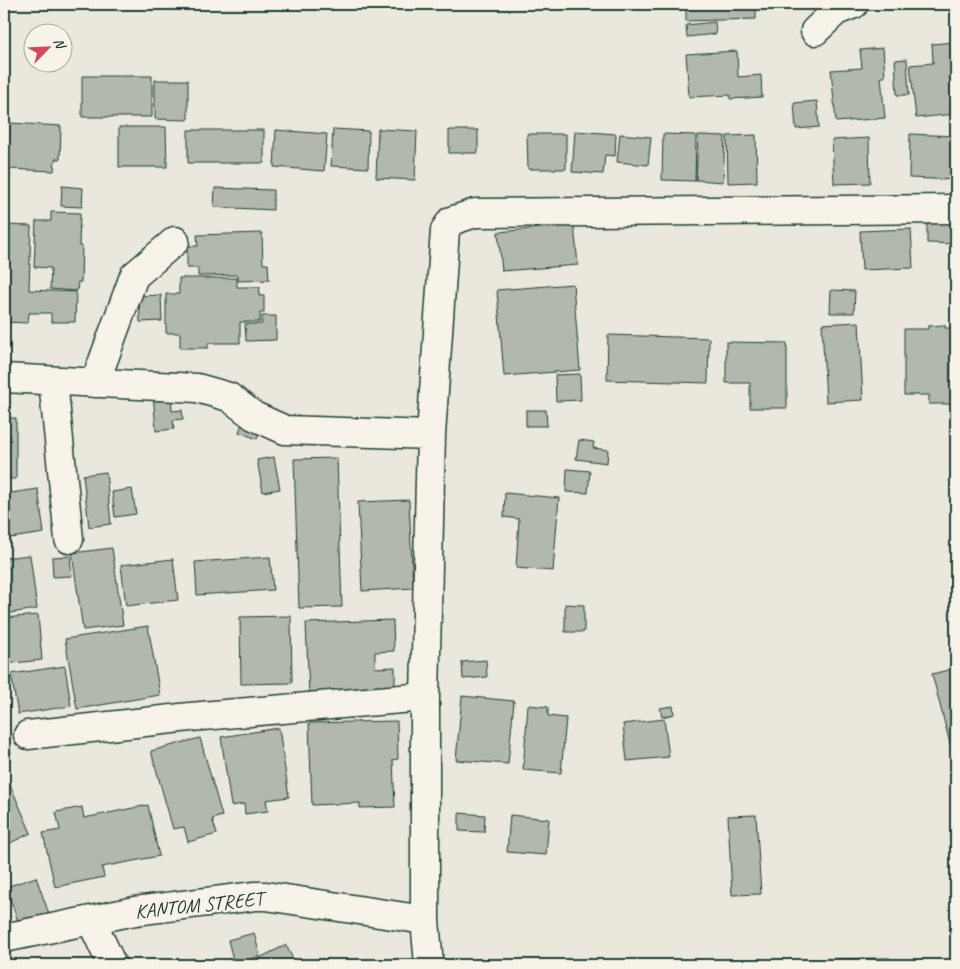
<svg xmlns="http://www.w3.org/2000/svg" width="960" height="969" viewBox="0 0 960 969" font-family="Caveat,sans-serif">
<style>
.building{fill:#b2b8ae;stroke:#1f3d34}
.lines{fill:none;stroke-linecap:round;stroke-linejoin:round}
.minor-casing{stroke:#1f3d34;stroke-width:31}
.minor{stroke:#f7f3e8;stroke-width:28}
.labels{text-anchor:middle;dominant-baseline:central;stroke-width:4.5;stroke-linejoin:round;paint-order:stroke}
.street-label{font-size:20px;fill:#1f3d34;stroke:#f7f3e8}
</style>
<rect width="100%" height="100%" fill="#eae8dd"/>
<filter id="ink" filterUnits="userSpaceOnUse"><feTurbulence type="fractalNoise" baseFrequency=".02" numOctaves="2"/><feDisplacementMap in="SourceGraphic" scale="10" xChannelSelector="R" yChannelSelector="G"/><feConvolveMatrix kernelMatrix="1 2 1 2 8 2 1 2 1" color-interpolation-filters="sRGB"/></filter>
<g filter="url(#ink)">
<path class="building" d="M 686,4 L 756,4 L 756,19 L 686,21 Z
M 715,22 L 716,34 L 687,37 L 686,25 Z
M 954,42 L 956,59 L 956,74 L 954,74 L 956,114 L 916,118 L 910,65 L 933,63 L 932,44 Z
M 883,48 L 885,77 L 881,77 L 885,118 L 836,122 L 831,70 L 862,68 L 860,50 Z
M 737,51 L 738,77 L 761,75 L 762,97 L 730,99 L 730,95 L 689,97 L 686,54 Z
M 907,59 L 909,95 L 897,95 L 895,60 Z
M 82,76 L 152,76 L 152,117 L 82,117 Z
M 155,80 L 188,80 L 188,120 L 155,119 Z
M 817,101 L 819,127 L 796,129 L 794,103 Z
M 10,123 L 61,126 L 60,159 L 55,159 L 54,171 L 8,169 Z
M 119,127 L 166,127 L 167,167 L 119,167 Z
M 333,129 L 369,131 L 368,168 L 331,166 Z
M 378,129 L 417,131 L 415,180 L 376,178 Z
M 188,130 L 264,130 L 264,163 L 188,163 Z
M 276,130 L 327,134 L 324,171 L 274,167 Z
M 449,130 L 478,130 L 478,153 L 449,153 Z
M 575,131 L 616,134 L 615,156 L 605,155 L 603,174 L 572,172 Z
M 527,134 L 566,134 L 566,169 L 528,169 Z
M 620,134 L 651,137 L 648,165 L 617,162 Z
M 663,134 L 696,135 L 695,181 L 662,180 Z
M 910,134 L 956,136 L 956,180 L 909,178 Z
M 698,135 L 725,136 L 723,182 L 696,180 Z
M 756,135 L 757,182 L 728,183 L 727,136 Z
M 869,138 L 870,183 L 834,184 L 832,140 Z
M 62,186 L 83,188 L 82,207 L 61,206 Z
M 215,188 L 273,190 L 273,210 L 214,207 Z
M 51,212 L 80,213 L 79,246 L 82,246 L 81,282 L 78,282 L 77,291 L 50,289 L 51,268 L 34,267 L 36,221 L 51,221 Z
M 927,223 L 956,223 L 956,244 L 927,243 Z
M 4,225 L 31,226 L 29,290 L 76,292 L 75,322 L 51,322 L 51,313 L 29,313 L 28,323 L 4,322 Z
M 574,225 L 578,265 L 502,271 L 498,232 Z
M 911,229 L 913,268 L 862,270 L 860,231 Z
M 262,233 L 263,264 L 268,264 L 269,280 L 238,281 L 238,275 L 198,276 L 198,268 L 187,268 L 187,246 L 198,246 L 197,235 Z
M 179,278 L 237,278 L 237,287 L 260,287 L 259,296 L 264,296 L 264,313 L 260,313 L 260,322 L 240,322 L 240,343 L 208,343 L 208,348 L 180,348 L 180,333 L 166,333 L 166,294 L 179,294 Z
M 573,284 L 580,370 L 504,376 L 497,290 Z
M 831,290 L 855,291 L 854,313 L 830,313 Z
M 161,295 L 162,321 L 140,322 L 139,296 Z
M 262,316 L 276,316 L 276,340 L 246,341 L 245,324 L 262,324 Z
M 859,322 L 863,400 L 826,402 L 822,324 Z
M 945,325 L 945,328 L 956,328 L 956,404 L 929,404 L 929,395 L 904,395 L 904,329 L 928,329 L 928,326 Z
M 608,335 L 709,338 L 708,383 L 607,380 Z
M 726,342 L 787,343 L 787,408 L 750,408 L 750,383 L 726,383 Z
M 580,374 L 581,400 L 556,401 L 555,375 Z
M 171,392 L 172,411 L 182,410 L 183,419 L 173,420 L 174,429 L 156,431 L 153,393 Z
M 526,410 L 546,410 L 547,426 L 526,426 Z
M 245,416 L 263,422 L 257,439 L 239,432 Z
M 4,418 L 16,418 L 16,479 L 4,479 Z
M 579,440 L 594,442 L 593,448 L 608,450 L 607,463 L 576,459 Z
M 274,457 L 280,489 L 263,492 L 257,460 Z
M 337,458 L 342,607 L 299,608 L 294,459 Z
M 567,469 L 590,471 L 588,493 L 566,492 Z
M 106,472 L 111,524 L 89,527 L 83,475 Z
M 38,489 L 44,533 L 4,539 L 4,494 Z
M 132,489 L 136,514 L 115,517 L 112,492 Z
M 505,493 L 559,498 L 553,571 L 516,568 L 519,519 L 504,517 Z
M 409,500 L 413,588 L 362,591 L 358,502 Z
M 112,548 L 123,625 L 83,630 L 72,553 Z
M 30,555 L 37,609 L 4,614 L 4,558 Z
M 70,556 L 72,576 L 53,577 L 52,557 Z
M 270,557 L 273,590 L 197,595 L 195,562 Z
M 173,559 L 178,600 L 126,606 L 121,565 Z
M 565,604 L 584,605 L 584,632 L 565,632 Z
M 38,615 L 42,660 L 4,664 L 4,618 Z
M 291,616 L 292,683 L 241,684 L 240,617 Z
M 393,620 L 394,651 L 375,652 L 375,668 L 395,667 L 395,686 L 371,687 L 372,694 L 309,695 L 306,623 Z
M 148,626 L 160,695 L 77,709 L 65,639 Z
M 486,660 L 487,677 L 463,679 L 462,662 Z
M 65,666 L 71,706 L 18,714 L 11,674 Z
M 956,668 L 956,762 L 955,763 L 932,674 Z
M 462,696 L 514,701 L 508,764 L 456,760 Z
M 528,705 L 548,707 L 548,716 L 566,718 L 561,773 L 523,770 Z
M 673,706 L 674,714 L 662,717 L 660,708 Z
M 664,719 L 669,757 L 627,761 L 623,724 Z
M 397,721 L 398,759 L 393,760 L 395,807 L 360,808 L 360,803 L 312,805 L 309,723 Z
M 279,728 L 289,797 L 266,800 L 268,811 L 245,814 L 244,804 L 231,806 L 221,737 Z
M 7,736 L 11,753 L 4,755 L 4,737 Z
M 200,738 L 222,816 L 212,819 L 217,834 L 188,842 L 184,827 L 173,829 L 151,751 Z
M 8,780 L 31,833 L 4,846 L 4,782 Z
M 148,805 L 159,856 L 102,867 L 104,877 L 55,887 L 43,833 L 60,830 L 56,812 L 82,807 L 84,818 Z
M 459,813 L 485,815 L 484,832 L 459,831 Z
M 510,815 L 549,819 L 546,855 L 507,852 Z
M 756,815 L 761,894 L 732,895 L 728,816 Z
M 36,877 L 49,914 L 19,924 L 6,887 Z
M 254,933 L 260,956 L 234,964 L 228,940 Z
M 286,945 L 296,965 L 245,965 Z
M 890,958 L 890,965 L 811,965 L 811,959 Z"/>
<g class="lines">
<g class="minor-casing">
<path id="minor" d="M 815,31 L 836,11 L 854,4
M 4,378 L 197,388 L 229,397 L 254,416 L 285,430 L 431,435
M 53,381 L 69,539
M 95,383 L 134,276 L 175,241
M 28,735 L 190,717 L 425,697
M 91,920 L 112,965
M 4,938 L 135,911 L 255,896 L 266,896 L 425,920
M 429,965 L 425,920 L 425,697 L 431,435 L 445,230 L 451,221 L 475,213 L 956,209"/>
</g>
<use href="#minor" class="minor"/>
</g>
</g>
<g class="labels">
<g class="street-label">
<text transform="translate(199 905) rotate(-6)">KANTOM STREET</text>
</g>
</g>
<rect width="960" height="969" fill="none" stroke="#f7f3e8" stroke-width="20"/>
<rect x="10" y="10" width="940" height="949" fill="none" stroke="#1f3d34" stroke-width="2" filter="url(#ink)"/>
<g transform="translate(48 48) rotate(66)"><circle r="24" fill="#f7f3e8" stroke="#a1aaa0"/>
<path d="M0-4L9 19L0 12L-9 19Z" fill="#d1495b"/>
<text y="-8" font-size="14" font-weight="bold" text-anchor="middle" fill="#1f3d34">N</text>
</g>
</svg>
